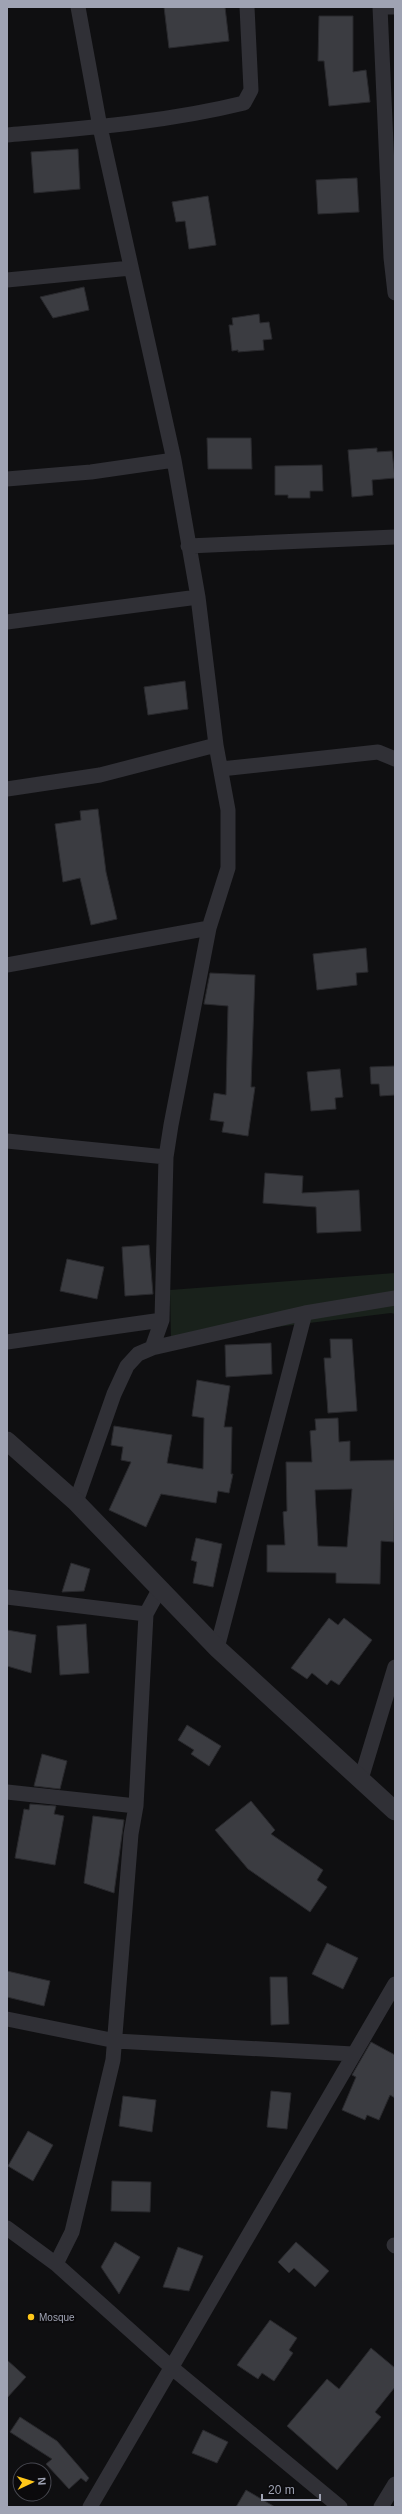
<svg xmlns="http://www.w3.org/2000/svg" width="402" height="2514" viewBox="0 0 402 2514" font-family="Helvetica,sans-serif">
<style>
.green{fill:#19211b}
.building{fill:#3b3c41;stroke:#29292d;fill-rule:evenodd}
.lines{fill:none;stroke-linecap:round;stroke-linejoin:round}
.minor{stroke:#303036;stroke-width:15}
.tertiary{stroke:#303036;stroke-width:19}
.poi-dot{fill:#ffc719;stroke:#0b0a0c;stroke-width:1.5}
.labels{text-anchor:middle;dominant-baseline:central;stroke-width:4;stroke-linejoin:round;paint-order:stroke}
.poi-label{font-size:10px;fill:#9fa3b3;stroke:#0b0a0c;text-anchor:start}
</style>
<rect width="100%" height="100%" fill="#0f0f11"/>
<path class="green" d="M 395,1273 L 395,1314 L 391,1313 L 171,1340 L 170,1290 Z"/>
<path class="building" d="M 164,7 L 225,7 L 229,41 L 169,48 Z
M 319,16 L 353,16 L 353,72 L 366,70 L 370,102 L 329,106 L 324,61 L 318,61 Z
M 78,149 L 80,189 L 34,193 L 31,152 Z
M 357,178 L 359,212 L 318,214 L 316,180 Z
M 208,196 L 216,245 L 189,249 L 185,221 L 176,222 L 172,202 Z
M 84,287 L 89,310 L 53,318 L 40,297 Z
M 259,314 L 260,323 L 269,322 L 272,339 L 263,340 L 264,350 L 238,352 L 238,350 L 232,351 L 229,325 L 233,325 L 232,318 Z
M 207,438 L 251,438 L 252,469 L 208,469 Z
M 377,448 L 377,452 L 392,451 L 395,478 L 372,480 L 373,495 L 352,497 L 348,450 Z
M 322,465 L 323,491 L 310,491 L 310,498 L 288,498 L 288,495 L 275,495 L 275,466 Z
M 185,681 L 188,709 L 148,715 L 144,687 Z
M 98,809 L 106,872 L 117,919 L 91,925 L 80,878 L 63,882 L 55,824 L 81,820 L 80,811 Z
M 366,948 L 368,972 L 356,973 L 357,985 L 317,990 L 313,954 Z
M 210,973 L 255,975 L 251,1087 L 255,1087 L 248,1136 L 222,1132 L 224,1122 L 210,1120 L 214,1093 L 226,1095 L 228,1006 L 204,1004 Z
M 395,1066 L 395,1095 L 380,1096 L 379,1084 L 371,1084 L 370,1067 Z
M 340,1069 L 343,1097 L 335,1098 L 336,1109 L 311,1111 L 307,1072 Z
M 265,1173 L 303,1176 L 302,1193 L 359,1190 L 361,1231 L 317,1233 L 316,1207 L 263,1203 Z
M 149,1245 L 153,1294 L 125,1296 L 122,1247 Z
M 67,1259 L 104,1267 L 97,1299 L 60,1291 Z
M 330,1339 L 352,1339 L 357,1411 L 328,1413 L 324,1358 L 331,1358 Z
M 271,1343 L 272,1374 L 226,1377 L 225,1345 Z
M 197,1380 L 230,1386 L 224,1427 L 232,1427 L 231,1474 L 233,1474 L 229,1493 L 218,1491 L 216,1503 L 161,1494 L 146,1527 L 109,1510 L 131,1462 L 121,1460 L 123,1447 L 111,1445 L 114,1426 L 172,1435 L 167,1463 L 203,1469 L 204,1418 L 192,1416 Z
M 338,1418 L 339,1442 L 350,1441 L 350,1461 L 395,1460 L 394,1542 L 381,1541 L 380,1584 L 336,1583 L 336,1573 L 267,1572 L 267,1545 L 285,1545 L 283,1512 L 287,1511 L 286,1462 L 312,1462 L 310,1431 L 316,1430 L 315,1419 ZM 352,1489 L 347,1547 L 318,1546 L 315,1490 Z
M 196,1538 L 222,1544 L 213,1587 L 193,1583 L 197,1562 L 191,1560 Z
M 71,1563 L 90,1569 L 84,1591 L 62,1592 Z
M 329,1618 L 338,1625 L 344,1618 L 372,1640 L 339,1685 L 331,1680 L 327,1685 L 312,1673 L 307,1679 L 291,1668 Z
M 86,1624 L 89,1673 L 60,1675 L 57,1626 Z
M 7,1630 L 36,1635 L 31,1673 L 7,1666 Z
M 187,1725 L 221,1746 L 209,1766 L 191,1754 L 194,1750 L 178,1740 Z
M 42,1754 L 67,1761 L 60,1789 L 34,1786 Z
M 251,1801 L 275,1830 L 271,1834 L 323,1870 L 317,1880 L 327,1887 L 310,1912 L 248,1869 L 215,1830 Z
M 30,1804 L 56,1806 L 54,1814 L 64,1816 L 55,1865 L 15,1858 L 24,1809 L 29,1810 Z
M 93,1816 L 124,1820 L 114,1893 L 84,1883 Z
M 327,1943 L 358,1958 L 343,1989 L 312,1974 Z
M 7,1971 L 50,1981 L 44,2006 L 7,1997 Z
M 270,1977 L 287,1977 L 289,2024 L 271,2025 Z
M 371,2042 L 395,2055 L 395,2098 L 390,2095 L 379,2120 L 367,2115 L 365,2120 L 342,2110 L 356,2077 L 352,2075 Z
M 271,2091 L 291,2093 L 287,2129 L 267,2127 Z
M 123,2096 L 156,2100 L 152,2132 L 119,2126 Z
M 28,2131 L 53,2145 L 33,2181 L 8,2166 Z
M 112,2181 L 151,2182 L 150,2212 L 111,2211 Z
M 115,2242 L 140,2257 L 119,2294 L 101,2267 Z
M 296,2242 L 329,2271 L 315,2287 L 294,2268 L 289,2273 L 278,2262 Z
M 178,2247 L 203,2256 L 189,2291 L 163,2287 Z
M 270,2320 L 297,2338 L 289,2350 L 293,2353 L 274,2381 L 262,2373 L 258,2379 L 237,2365 Z
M 371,2348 L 395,2368 L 395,2387 L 375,2412 L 381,2417 L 337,2470 L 287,2426 L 327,2379 L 339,2389 Z
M 7,2360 L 26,2377 L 7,2398 Z
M 20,2417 L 57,2441 L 89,2478 L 86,2482 L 81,2478 L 69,2489 L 46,2464 L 52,2459 L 10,2432 Z
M 203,2430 L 228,2442 L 217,2463 L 192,2453 Z
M 246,2490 L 275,2507 L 236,2507 Z"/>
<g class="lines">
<path class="minor" d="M 380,7 L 391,258 L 395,293
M 384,7 L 395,7
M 7,135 C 87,128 167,122 244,103 L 251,90 L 247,7
M 7,280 L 131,268
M 7,479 L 91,472 L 174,460
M 188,546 L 395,537
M 7,622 L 198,597
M 221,769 L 378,752 L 395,759
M 7,789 L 100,775 L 216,745
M 7,965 L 209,928
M 7,1141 L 166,1157
M 7,1342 L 162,1320
M 152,1348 L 305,1313 L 395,1298
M 76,1502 L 114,1394 L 127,1366 L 138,1354 L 152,1348 L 162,1320 L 166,1157 L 171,1125 L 209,928 L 228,868 L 228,810 L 216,745 L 198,597 L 174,460 L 100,127 L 78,7
M 7,1597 L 146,1614 L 159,1590
M 217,1648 L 305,1313
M 361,1779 L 395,1667
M 7,1792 L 136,1806
M 7,2019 L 116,2041 L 353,2054
M 7,2228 L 56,2264 L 171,2367 L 340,2507
M 394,2245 L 395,2246
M 56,2264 L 72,2232 L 113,2060 L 131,1834 L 136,1806 L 146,1614
M 90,2507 L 395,1984
M 381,2507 L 395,2484"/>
<path class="tertiary" d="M 7,1441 L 76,1502 L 217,1648 L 395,1811"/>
</g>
<circle class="poi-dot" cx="31" cy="2317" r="4"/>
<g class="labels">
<g class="poi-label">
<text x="39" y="2317">Mosque</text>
</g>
</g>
<rect width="402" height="2514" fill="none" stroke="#9fa3b3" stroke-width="16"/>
<g transform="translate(32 2482) rotate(86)"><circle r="19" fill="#0b0a0c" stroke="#46474f"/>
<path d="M0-3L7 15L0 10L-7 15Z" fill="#ffc719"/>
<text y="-6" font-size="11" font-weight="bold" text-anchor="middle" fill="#9fa3b3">N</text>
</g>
<path d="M262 2494v6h58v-6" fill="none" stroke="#9fa3b3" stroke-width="2"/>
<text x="268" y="2494" font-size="12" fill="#9fa3b3" stroke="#0b0a0c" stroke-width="3" paint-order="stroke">20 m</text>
</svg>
